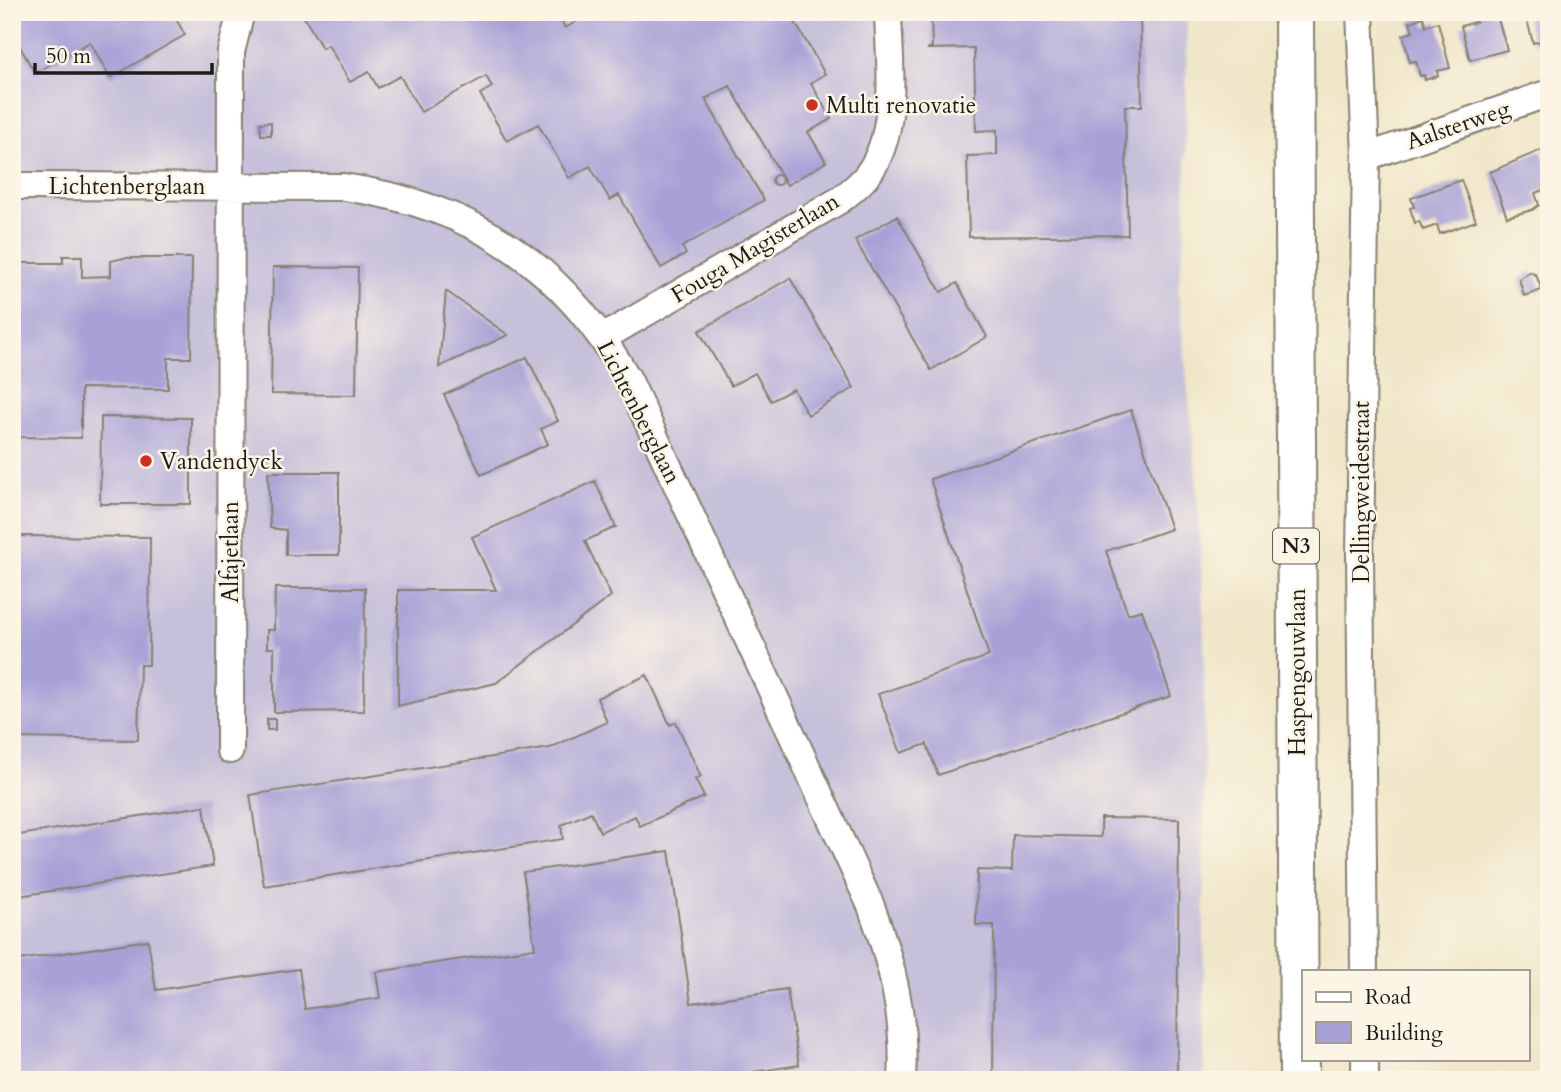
<svg xmlns="http://www.w3.org/2000/svg" width="1561" height="1092" viewBox="0 0 1561 1092" font-family="Cardo,serif">
<style>
.industrial{fill:#c6c0da}
.building{fill:#a8a1d7}
.lines{fill:none;stroke-linecap:round;stroke-linejoin:round}
.minor-casing{stroke:#868072;stroke-width:30}
.primary-casing{stroke:#868072;stroke-width:42}
.minor{stroke:#fff;stroke-width:26}
.primary{stroke:#fff;stroke-width:38}
.poi-dot{fill:#c8321e;stroke:#fcf5e5;stroke-width:2.5}
.labels{text-anchor:middle;dominant-baseline:central;stroke-width:5;stroke-linejoin:round;paint-order:stroke}
.shield{fill:#fcf5e5;stroke:#5f5d58;stroke-width:2}
.shield-label{font-size:21px;font-weight:bold;fill:#1c1c1c}
.poi-label{font-size:23px;fill:#1c1c1c;stroke:#fcf5e5;text-anchor:start}
.street-label{font-size:23px;fill:#1c1c1c;stroke:#fcf5e5}
</style>
<rect width="100%" height="100%" fill="#fcf5e5"/>
<filter id="ink" filterUnits="userSpaceOnUse"><feTurbulence type="fractalNoise" baseFrequency=".0143" numOctaves="2"/><feDisplacementMap in="SourceGraphic" scale="14" xChannelSelector="R" yChannelSelector="G"/><feConvolveMatrix kernelMatrix="1 2 1 2 8 2 1 2 1" color-interpolation-filters="sRGB"/></filter>
<filter id="wash" filterUnits="userSpaceOnUse"><feTurbulence type="fractalNoise" baseFrequency=".00686" numOctaves="4" result="noise"/><feDisplacementMap in="SourceGraphic" scale="28" xChannelSelector="R" yChannelSelector="G"/><feGaussianBlur stdDeviation="1.57" result="paint"/><feColorMatrix in="noise" values="0 0 0 0 0 0 0 0 0 0 0 0 0 0 0 0 0 1.4 0 .05"/><feComposite in="paint" operator="in"/></filter>
<g filter="url(#wash)">
<rect width="100%" height="100%" fill="#efe5c7"/>
<path class="industrial" d="M 12,12 L 1187,12 L 1185,231 L 1178,288 L 1196,473 L 1204,624 L 1204,1080 L 12,1080 Z"/>
<g id="blocks">
<path class="building" d="M 12,12 L 172,12 L 185,35 L 110,78 L 90,42 L 35,73 L 12,33 Z
M 301,12 L 557,12 L 565,28 L 593,12 L 789,12 L 825,74 L 811,83 L 831,119 L 808,132 L 826,162 L 787,185 L 730,86 L 705,99 L 764,200 L 682,247 L 686,254 L 661,268 L 619,195 L 610,200 L 590,166 L 569,178 L 538,124 L 507,141 L 480,94 L 492,87 L 486,76 L 421,112 L 400,76 L 378,88 L 369,72 L 350,82 L 328,45 L 322,48 Z
M 931,12 L 1140,12 L 1142,106 L 1125,106 L 1128,235 L 969,237 L 967,156 L 997,155 L 997,130 L 976,131 L 974,48 L 927,49 L 932,47 Z
M 1484,12 L 1496,12 L 1507,50 L 1470,60 L 1461,26 L 1476,22 L 1474,15 Z
M 1525,12 L 1549,12 L 1549,39 L 1533,43 Z
M 1423,17 L 1426,26 L 1438,22 L 1450,68 L 1437,71 L 1438,76 L 1425,80 L 1424,75 L 1420,76 L 1416,61 L 1410,62 L 1403,35 L 1413,32 L 1410,22 Z
M 271,122 L 271,135 L 261,135 L 260,123 Z
M 1541,150 L 1549,173 L 1549,188 L 1535,193 L 1539,205 L 1532,210 L 1507,217 L 1490,172 Z
M772 180a5 5 0 1 1 10 0a5 5 0 1 1-10 0Z
M 1461,180 L 1476,221 L 1440,234 L 1437,225 L 1423,230 L 1419,221 L 1415,223 L 1410,208 L 1414,207 L 1411,198 Z
M 897,216 L 941,292 L 957,283 L 987,337 L 931,370 L 855,240 Z
M 63,256 L 82,256 L 82,277 L 111,276 L 111,261 L 124,258 L 192,258 L 191,358 L 168,358 L 168,389 L 81,388 L 81,438 L 12,437 L 12,263 L 63,263 Z
M 273,267 L 358,268 L 356,395 L 271,394 Z
M 1530,272 L 1536,275 L 1542,290 L 1524,296 L 1519,279 Z
M 790,278 L 854,388 L 808,415 L 793,389 L 771,401 L 755,373 L 731,386 L 699,331 Z
M 446,291 L 508,335 L 439,367 Z
M 527,357 L 558,421 L 541,429 L 548,444 L 481,475 L 444,395 Z
M 1131,410 L 1171,529 L 1106,551 L 1128,614 L 1142,610 L 1171,696 L 938,775 L 927,744 L 901,753 L 878,694 L 989,656 L 930,479 Z
M 101,417 L 191,418 L 191,504 L 100,504 Z
M 268,472 L 339,472 L 339,555 L 286,555 L 286,530 L 270,528 Z
M 595,481 L 616,527 L 585,541 L 611,596 L 496,683 L 398,706 L 398,590 L 496,590 L 472,537 Z
M 12,536 L 150,537 L 149,665 L 140,665 L 138,740 L 12,738 Z
M 275,588 L 365,588 L 364,711 L 274,712 L 274,648 L 267,648 L 267,630 L 274,630 Z
M 647,675 L 670,725 L 676,722 L 701,777 L 695,779 L 704,797 L 640,826 L 635,816 L 600,832 L 591,812 L 561,825 L 563,839 L 264,886 L 250,795 L 550,748 L 607,722 L 597,698 Z
M 267,719 L 275,719 L 275,730 L 267,730 Z
M 204,806 L 213,866 L 12,897 L 12,836 Z
M 1101,818 L 1179,819 L 1177,1080 L 993,1080 L 994,925 L 976,925 L 977,870 L 1012,871 L 1013,835 L 1101,837 Z
M 669,851 L 691,1003 L 787,989 L 799,1065 L 701,1080 L 12,1080 L 12,961 L 148,940 L 156,990 L 299,969 L 305,1009 L 380,998 L 376,972 L 535,948 L 523,872 Z"/>
</g>
</g>
<g filter="url(#ink)">
<use href="#blocks" fill-opacity="0" stroke="#868072" stroke-width="2"/>
<g class="lines">
<g class="minor-casing">
<path id="minor" d="M 1360,12 L 1366,157 L 1360,554 L 1364,971
M 1366,157 L 1549,93
M 12,186 L 344,187 C 475,206 564,266 629,381 L 871,906 C 892,963 906,1018 902,1080
M 604,337 L 840,200 C 850,192 861,184 868,174 C 900,131 889,62 888,12
M 230,750 L 231,52 L 241,12
M 1365,1059 L 1365,1080"/>
</g>
<g class="primary-casing">
<path id="primary" d="M 1294,12 L 1299,1080"/>
</g>
<use href="#minor" class="minor"/>
<use href="#primary" class="primary"/>
</g>
</g>
<g class="poi-dot">
<circle cx="812" cy="105" r="7"/>
<circle cx="146" cy="461" r="7"/>
</g>
<g class="labels">
<rect class="shield" x="1273" y="528.5" width="46" height="35" rx="5"/>
<g class="shield-label">
<text x="1296" y="546">N3</text>
</g>
<g class="poi-label">
<text x="826" y="105">Multi renovatie</text>
<text x="160" y="461">Vandendyck</text>
</g>
<g class="street-label">
<text transform="translate(1458 125) rotate(-19)">Aalsterweg</text>
<text x="127" y="186">Lichtenberglaan</text>
<text transform="translate(755 248) rotate(-31)">Fouga Magisterlaan</text>
<text transform="translate(639 412) rotate(63)">Lichtenberglaan</text>
<text transform="translate(1361 492) rotate(-90)">Dellingweidestraat</text>
<text transform="translate(230 552) rotate(-90)">Alfajetlaan</text>
<text transform="translate(1297 672) rotate(-90)">Haspengouwlaan</text>
</g>
</g>
<rect width="1561" height="1092" fill="none" stroke="#fcf5e5" stroke-width="42"/>
<rect x="1302" y="970" width="228" height="91" fill="#fcf5e5" stroke="#a29e95" stroke-width="2"/>
<rect x="1316" y="992" width="35" height="10" fill="#ffffff" stroke="#a29e95" stroke-width="2"/>
<text x="1365" y="1004" font-size="21" fill="#1c1c1c">Road</text>
<rect x="1316" y="1022" width="35" height="21" fill="#a8a1d7" stroke="#a29e95" stroke-width="2"/>
<text x="1365" y="1040" font-size="21" fill="#1c1c1c">Building</text>
<path d="M35 63v10h177v-10" fill="none" stroke="#1c1c1c" stroke-width="3.5"/>
<text x="46" y="63" font-size="21" fill="#1c1c1c" stroke="#fcf5e5" stroke-width="5" paint-order="stroke">50 m</text>
</svg>
